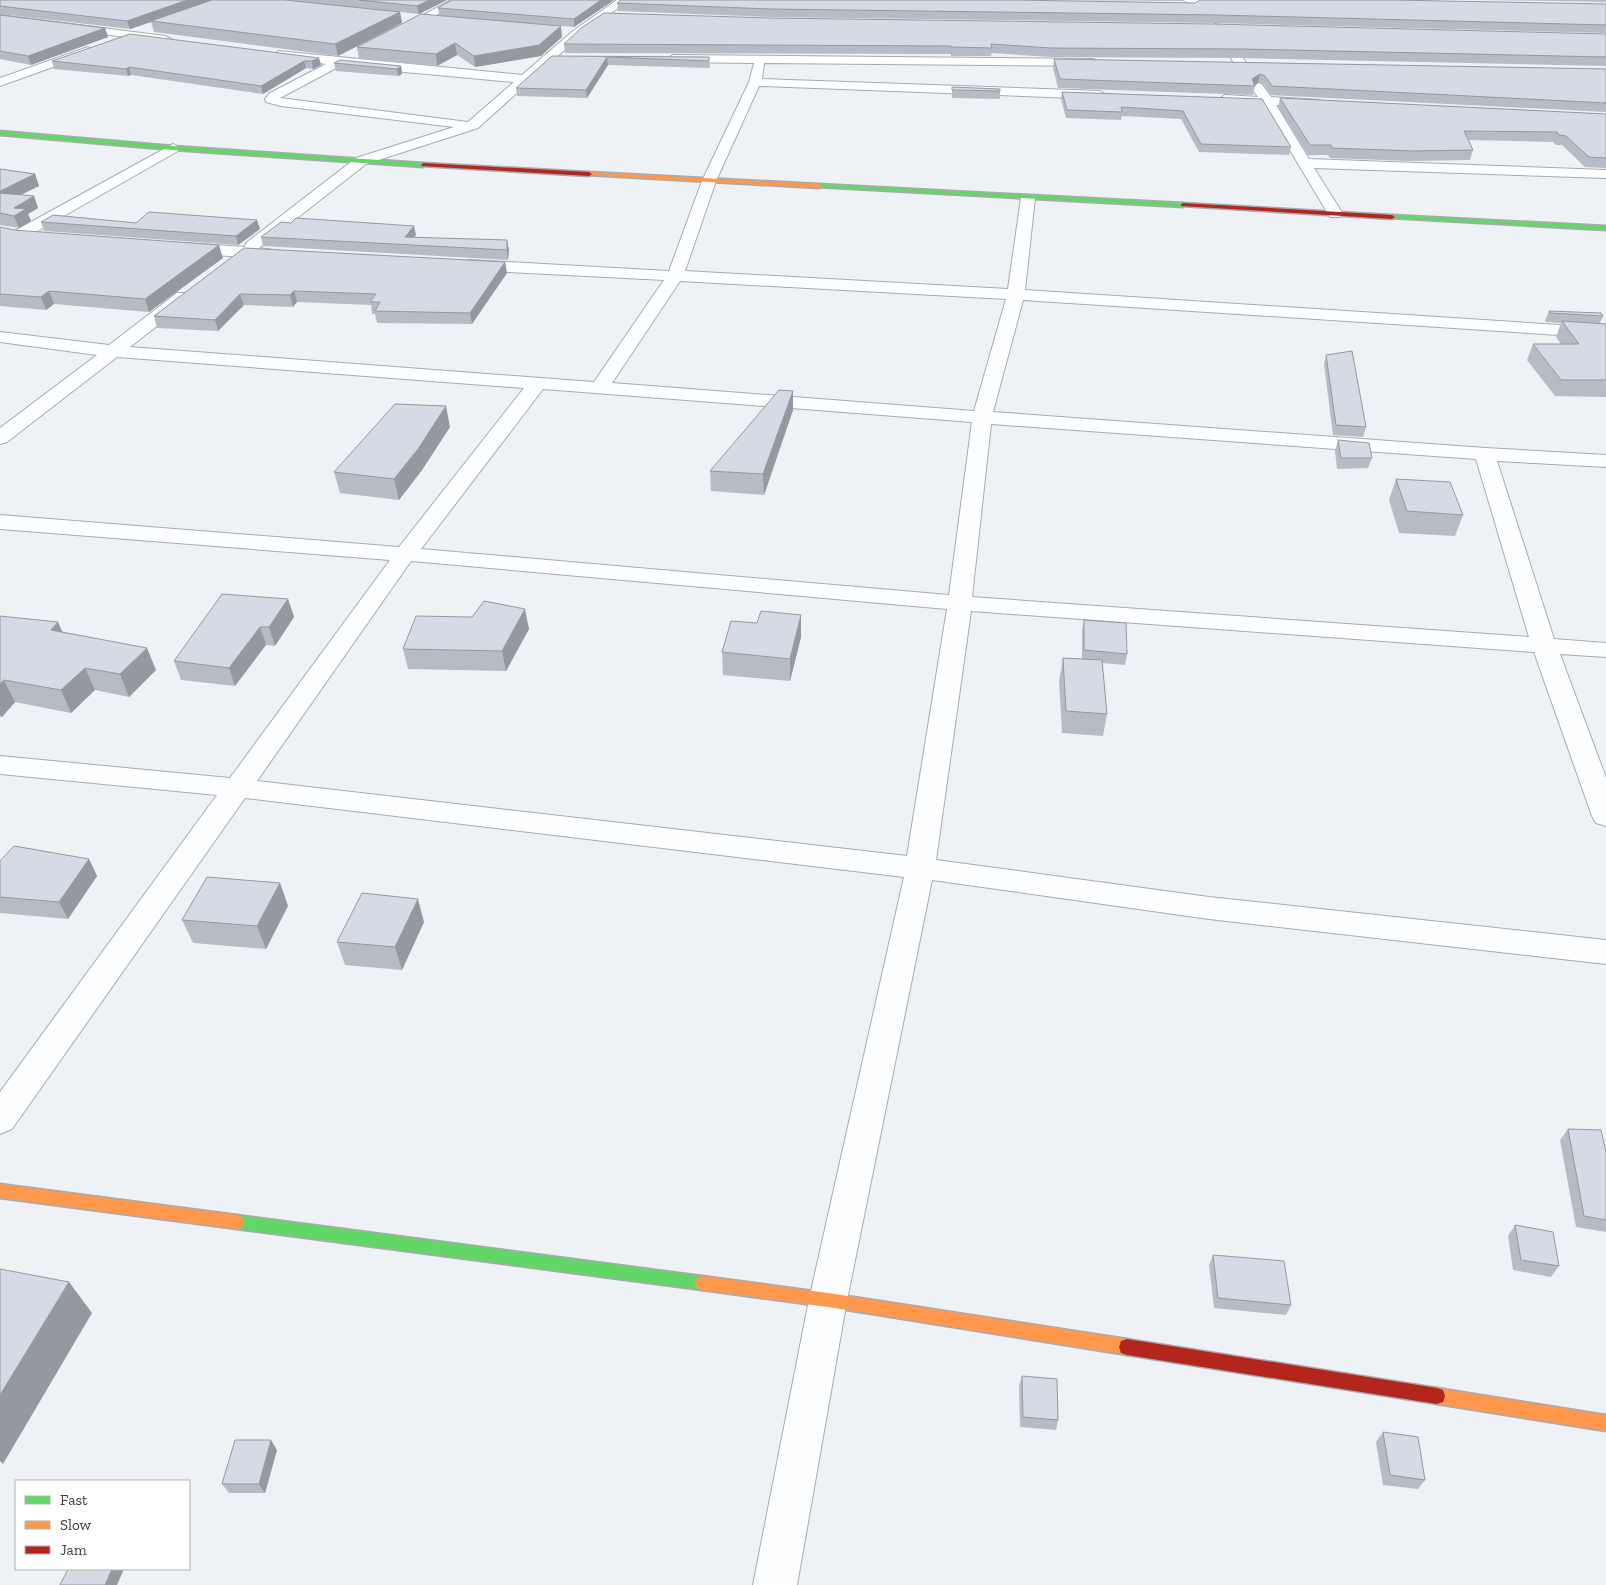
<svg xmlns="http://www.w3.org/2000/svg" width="1606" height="1585" viewBox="0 0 1606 1585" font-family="'Zilla Slab',serif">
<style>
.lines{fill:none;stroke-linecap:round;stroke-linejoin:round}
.street-casing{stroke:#a8abae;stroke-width:2}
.fast-casing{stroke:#a8abae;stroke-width:3}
.slow-casing{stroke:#a8abae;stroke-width:3}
.jam-casing{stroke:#a8abae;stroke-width:3}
.street{fill:#fcfdfe;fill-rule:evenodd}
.fast{fill:#63d668;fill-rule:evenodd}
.slow{fill:#ff974d;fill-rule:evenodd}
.jam{fill:#b3261e;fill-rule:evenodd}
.wall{fill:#b6bcc4}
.shaded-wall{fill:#9499a0}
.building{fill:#d4dbe4;stroke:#9499a0}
</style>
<rect width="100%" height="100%" fill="#eef2f6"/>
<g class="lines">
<g class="street-casing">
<path id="street" d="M 451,0 L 464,0 L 402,34 L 394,34 L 392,32 Z
M 617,0 L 629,0 L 581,35 L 478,128 L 366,164 L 259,248 L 280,251 L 282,254 L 280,257 L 274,259 L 183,253 L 177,251 L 175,248 L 177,245 L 183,243 L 245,247 L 246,243 L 356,158 L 454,127 L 281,106 L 266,102 L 265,99 L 270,93 L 326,64 L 278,57 L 276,54 L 278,51 L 522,75 L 573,31 ZM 340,66 L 514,82 L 468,122 L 280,98 Z
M 1183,0 L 1242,0 L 1242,1 L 1237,4 L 1188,3 Z
M 0,15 L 165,36 L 171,39 L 165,42 L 0,21 Z
M 1215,24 L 1219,25 L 1271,97 L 1320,100 L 1321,103 L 1320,106 L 1315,107 L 1276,105 L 1309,159 L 1606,170 L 1606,178 L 1314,168 L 1343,214 L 1340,217 L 1330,217 L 1263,105 L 1225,103 L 1219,99 L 1225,95 L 1258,97 L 1209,27 Z
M 88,47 L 94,51 L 92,53 L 0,86 L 0,78 Z
M 673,55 L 1092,59 L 1096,60 L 1098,63 L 1096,66 L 764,63 L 762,79 L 1100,91 L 1106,95 L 1100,99 L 759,86 L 716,181 L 685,271 L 1008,289 L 1021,198 L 1023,195 L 1033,195 L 1035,198 L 1025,290 L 1606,328 L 1606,338 L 1023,300 L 993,412 L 1485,448 L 1606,455 L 1606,467 L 1497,461 L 1554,639 L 1606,643 L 1606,657 L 1560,654 L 1606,778 L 1606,826 L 1596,823 L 1592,816 L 1534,652 L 971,611 L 936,860 L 1209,897 L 1606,940 L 1606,964 L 1209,919 L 932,880 L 847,1300 L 797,1585 L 753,1585 L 809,1300 L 904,877 L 245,798 L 12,1129 L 0,1134 L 0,1092 L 217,795 L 0,774 L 0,756 L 230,778 L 390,560 L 0,529 L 0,515 L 399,547 L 524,388 L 117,357 L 7,442 L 0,444 L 0,428 L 97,355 L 0,342 L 0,332 L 109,345 L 177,293 L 189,293 L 191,297 L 189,301 L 130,347 L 594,382 L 664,280 L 470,270 L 464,268 L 462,265 L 464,262 L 470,260 L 669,271 L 702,181 L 749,82 L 754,63 L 669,62 L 667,59 ZM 680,281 L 1006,299 L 974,411 L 612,383 ZM 543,389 L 972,422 L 949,595 L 421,549 ZM 991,424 L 1476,459 L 1529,637 L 972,597 ZM 411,561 L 947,609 L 907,856 L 257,781 Z
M 173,144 L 180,148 L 178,151 L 6,249 L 0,251 L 0,239 Z"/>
</g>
<g class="fast-casing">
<path id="fast" d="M 0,131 L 173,146 L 423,163 L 426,165 L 423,167 L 173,150 L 0,135 Z
M 819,184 L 1183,203 L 1186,205 L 1183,207 L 817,187 L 817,185 Z
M 1392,215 L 1606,226 L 1606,230 L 1390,218 L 1389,217 Z
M 237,1215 L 702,1276 L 707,1278 L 710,1283 L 707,1288 L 702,1290 L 237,1229 L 232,1227 L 230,1222 L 232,1217 Z"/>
</g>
<g class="slow-casing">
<path id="slow" d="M 589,172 L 819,184 L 822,186 L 819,188 L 587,175 L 586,174 Z
M 0,1184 L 237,1215 L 242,1217 L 244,1222 L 242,1227 L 237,1229 L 0,1198 Z
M 702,1276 L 828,1293 L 1127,1339 L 1133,1341 L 1135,1347 L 1133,1353 L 1127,1355 L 828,1307 L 702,1290 L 697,1288 L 694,1283 L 697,1278 Z
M 1437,1388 L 1606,1415 L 1606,1431 L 1437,1404 L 1431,1402 L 1429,1396 L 1431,1390 Z"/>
</g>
<g class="jam-casing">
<path id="jam" d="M 423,163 L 589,172 L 592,174 L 589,176 L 421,166 Z
M 1183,203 L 1392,215 L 1395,217 L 1392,219 L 1181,206 L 1181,204 Z
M 1127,1339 L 1437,1388 L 1443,1390 L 1445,1396 L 1443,1402 L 1437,1404 L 1127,1355 L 1121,1353 L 1119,1347 L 1121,1341 Z"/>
</g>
<use href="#street" class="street"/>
<use href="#fast" class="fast"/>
<use href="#slow" class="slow"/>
<use href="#jam" class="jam"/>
</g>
<path class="wall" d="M 0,0 L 447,0 L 419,14 L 400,12 L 402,23 L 338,56 L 154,32 L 151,22 L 130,29 L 0,14 Z
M 452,0 L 614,0 L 574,27 L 525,23 L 562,37 L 541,56 L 475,67 L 457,55 L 437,66 L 359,59 L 357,47 L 439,16 L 438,8 Z
M 1037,0 L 1182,0 L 1182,1 Z
M 1487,0 L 1606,0 L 1606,2 Z
M 617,3 L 1195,3 L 1606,4 L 1606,33 L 1216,23 L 771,17 L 618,11 Z
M 0,15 L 105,28 L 108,37 L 31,65 L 0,59 Z
M 771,18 L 1606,34 L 1606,66 L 1240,58 L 1050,57 L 992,53 L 991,56 L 951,56 L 951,54 L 565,53 L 564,44 Z
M 552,56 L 709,57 L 710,68 L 608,65 L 587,98 L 517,96 L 516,88 Z
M 319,58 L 321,65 L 313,69 L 306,68 L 263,94 L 131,75 L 128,76 L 54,69 L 52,61 Z
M 1054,59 L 1606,69 L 1606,112 L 1270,95 L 1264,85 L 1258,83 L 1255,86 L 1253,95 L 1058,88 L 1053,68 Z
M 334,63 L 401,66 L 402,74 L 398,76 L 336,71 Z
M 952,87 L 1000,91 L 1000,99 L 952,98 Z
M 1062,92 L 1262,99 L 1291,147 L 1289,155 L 1199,152 L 1181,119 L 1122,116 L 1121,120 L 1066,118 L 1061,99 Z
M 1280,98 L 1606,114 L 1606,168 L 1585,167 L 1562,145 L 1556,145 L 1553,142 L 1469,140 L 1473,150 L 1470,160 L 1410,161 L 1330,158 L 1328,155 L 1308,155 L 1278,107 Z
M 0,169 L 35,174 L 39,186 L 20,195 L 34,196 L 38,208 L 28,214 L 31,221 L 19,228 L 0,225 Z
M 41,222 L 136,223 L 260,229 L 238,245 L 44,231 Z
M 0,227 L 14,230 L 223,258 L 149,312 L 54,304 L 46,310 L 0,306 Z
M 416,235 L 413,237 L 509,249 L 508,260 L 263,246 L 261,237 Z
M 244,248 L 505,262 L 507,273 L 472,324 L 377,323 L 375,314 L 372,314 L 371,305 L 297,302 L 293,307 L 244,305 L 218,331 L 157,328 L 154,316 Z
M 1549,311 L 1603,316 L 1600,323 L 1606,324 L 1606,397 L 1555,396 L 1527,360 L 1533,344 L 1561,344 L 1556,337 L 1561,323 L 1546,322 L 1545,321 Z
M 1326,355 L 1366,427 L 1363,437 L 1333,435 L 1324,364 Z
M 793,391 L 793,410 L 764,495 L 711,491 L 710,471 Z
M 450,427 L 422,470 L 399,500 L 340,493 L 334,472 Z
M 1338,440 L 1372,458 L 1368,468 L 1337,469 L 1335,451 Z
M 1396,479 L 1463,515 L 1455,536 L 1399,533 L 1389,500 Z
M 288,599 L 294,617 L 275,646 L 266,645 L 235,686 L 181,680 L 174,661 Z
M 801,615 L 801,637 L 790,681 L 723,675 L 722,652 L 757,623 Z
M 0,616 L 63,632 L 156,670 L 129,697 L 95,690 L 71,713 L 15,702 L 2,717 L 0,717 Z
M 472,617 L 529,629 L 506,671 L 408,669 L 403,649 Z
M 1084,620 L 1127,654 L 1125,665 L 1102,663 L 1107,714 L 1103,736 L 1062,733 L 1059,681 L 1063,658 L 1082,659 L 1082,631 Z
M 89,859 L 97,876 L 68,919 L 0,913 L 0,861 Z
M 280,883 L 288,906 L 266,949 L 193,943 L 182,920 Z
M 424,922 L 402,970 L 345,965 L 337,942 Z
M 1568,1129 L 1606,1152 L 1606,1232 L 1576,1227 L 1560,1140 Z
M 1515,1225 L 1559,1266 L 1551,1277 L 1513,1270 L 1508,1236 Z
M 1213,1255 L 1291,1305 L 1286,1315 L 1214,1308 L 1209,1265 Z
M 1022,1376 L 1058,1420 L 1056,1430 L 1020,1427 L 1019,1386 Z
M 1383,1432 L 1425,1480 L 1418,1489 L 1383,1485 L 1376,1442 Z
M 277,1450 L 265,1493 L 229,1493 L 222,1484 Z"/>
<path class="shaded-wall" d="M 187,0 L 213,0 L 151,21 L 151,22 L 130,29 L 127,21 Z
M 429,0 L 447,0 L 419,14 L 417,6 Z
M 601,0 L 614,0 L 574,27 L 574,19 Z
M 400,12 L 402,23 L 338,56 L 335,44 Z
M 561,26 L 562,37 L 541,56 L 475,67 L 474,56 Z
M 105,28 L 108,37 L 31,65 L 28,56 Z
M 455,43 L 457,55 L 437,66 L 436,54 Z
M 607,57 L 608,65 L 587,98 L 586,90 Z
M 319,58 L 321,65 L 313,69 L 312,61 Z
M 304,61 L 306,68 L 263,94 L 261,86 Z
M 401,66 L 402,74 L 398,76 L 397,69 Z
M 129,67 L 131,75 L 128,76 L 126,69 Z
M 1260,74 L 1258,83 L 1254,86 L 1252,79 Z
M 35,174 L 39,186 L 0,205 L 0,191 Z
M 34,196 L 38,208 L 28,214 L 31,221 L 19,228 L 14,216 L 14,208 Z
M 257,220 L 260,229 L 238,245 L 236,236 Z
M 414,226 L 416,235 L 407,245 L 405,237 Z
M 507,240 L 509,249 L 508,260 L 507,250 Z
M 219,245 L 223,258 L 149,312 L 145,299 Z
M 505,262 L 507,273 L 472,324 L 470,313 Z
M 49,291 L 54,304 L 46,310 L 41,297 Z
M 294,291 L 297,302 L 293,307 L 290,295 Z
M 240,294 L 244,305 L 218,331 L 215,320 Z
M 793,391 L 793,410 L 764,495 L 763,474 Z
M 446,406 L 450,427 L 422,470 L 399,500 L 394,479 Z
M 288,599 L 294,617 L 275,646 L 269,627 Z
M 525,609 L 529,629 L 506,671 L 502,651 Z
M 801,615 L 801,637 L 790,681 L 790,659 Z
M 58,622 L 68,644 L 51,630 Z
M 260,627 L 266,645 L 235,686 L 229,668 Z
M 147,648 L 156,670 L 129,697 L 120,674 Z
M 85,668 L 95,690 L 71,713 L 61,690 Z
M 4,680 L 15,702 L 2,717 L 0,714 L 0,684 Z
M 89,859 L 97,876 L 68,919 L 59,902 Z
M 280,883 L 288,906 L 266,949 L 257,926 Z
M 418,899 L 424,922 L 402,970 L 395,947 Z
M 69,1282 L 92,1313 L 3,1464 L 0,1461 L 0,1395 Z
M 271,1440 L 277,1450 L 265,1493 L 259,1484 Z
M 112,1569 L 124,1569 L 117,1585 L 105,1585 Z"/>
<path class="building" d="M 0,0 L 187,0 L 127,21 L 0,6 Z
M 212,0 L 285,0 L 400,12 L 335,44 L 151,21 Z
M 359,0 L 429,0 L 417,6 Z
M 452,0 L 601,0 L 574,19 L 438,8 Z
M 621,0 L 1013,0 L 1195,3 L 1200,0 L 1390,0 L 1606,4 L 1606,25 L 1218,15 L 771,9 L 617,3 Z
M 604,13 L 771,18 L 1214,24 L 1606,34 L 1606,57 L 1242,49 L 1051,48 L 991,44 L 992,48 L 951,47 L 951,46 L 564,44 L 581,28 Z
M 421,14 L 561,26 L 539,45 L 474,56 L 455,43 L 436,54 L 357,47 Z
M 0,15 L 105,28 L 28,56 L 0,51 Z
M 130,34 L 319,58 L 312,61 L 304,61 L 261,86 L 129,67 L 126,69 L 52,61 Z
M 552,56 L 709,57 L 709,61 L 607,57 L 586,90 L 516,88 Z
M 1054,59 L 1606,69 L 1606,103 L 1272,86 L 1265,76 L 1260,74 L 1252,79 L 1255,86 L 1060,79 Z
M 340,60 L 401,66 L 397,69 L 334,63 Z
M 952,87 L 1000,89 L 1000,91 L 952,90 Z
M 1062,92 L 1262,99 L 1291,147 L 1201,144 L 1183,111 L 1121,107 L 1122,112 L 1067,110 Z
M 1280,98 L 1606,114 L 1606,158 L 1589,157 L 1566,136 L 1559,135 L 1557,132 L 1464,131 L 1473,150 L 1413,151 L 1332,148 L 1331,145 L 1310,145 Z
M 0,169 L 35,174 L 0,191 Z
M 0,193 L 34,196 L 14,208 L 26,209 L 14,216 L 0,213 Z
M 149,212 L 257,220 L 236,236 L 41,222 L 53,215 L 136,223 Z
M 296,218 L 414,226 L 405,237 L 507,240 L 507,250 L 261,237 L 281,222 L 291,223 Z
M 0,227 L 14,230 L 219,245 L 145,299 L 49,291 L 41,297 L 0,294 Z
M 244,248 L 505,262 L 470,313 L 375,311 L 380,302 L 370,302 L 376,294 L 294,291 L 290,295 L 240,294 L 215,320 L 154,316 Z
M 1549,311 L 1601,313 L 1603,316 L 1550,313 Z
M 1562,321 L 1606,324 L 1606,380 L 1561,380 L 1533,344 L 1579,344 Z
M 1352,351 L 1366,427 L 1336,425 L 1326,355 Z
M 779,390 L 793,391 L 763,474 L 710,471 Z
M 395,404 L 446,406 L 418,449 L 394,479 L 334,472 Z
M 1338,440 L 1369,443 L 1372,458 L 1341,458 Z
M 1396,479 L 1450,482 L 1463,515 L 1407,511 Z
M 222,594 L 288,599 L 269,627 L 260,627 L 229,668 L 174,661 Z
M 484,601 L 525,609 L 502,651 L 403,649 L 416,616 L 472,617 Z
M 761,611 L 801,615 L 790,659 L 722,652 L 731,621 L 757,623 Z
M 0,616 L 58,622 L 51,630 L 147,648 L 120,674 L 85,668 L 61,690 L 4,680 L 0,684 Z
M 1084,620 L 1126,623 L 1127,654 L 1084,650 Z
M 1063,658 L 1102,660 L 1107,714 L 1066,711 Z
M 14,846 L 89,859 L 59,902 L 0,897 L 0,861 Z
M 207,877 L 280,883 L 257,926 L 182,920 Z
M 362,893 L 418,899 L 395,947 L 337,942 Z
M 1568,1129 L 1601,1130 L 1606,1152 L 1606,1220 L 1584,1216 Z
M 1515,1225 L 1553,1232 L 1559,1266 L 1521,1260 Z
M 1213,1255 L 1284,1261 L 1291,1305 L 1218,1298 Z
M 0,1269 L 69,1282 L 0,1395 Z
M 1022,1376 L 1057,1379 L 1058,1420 L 1023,1417 Z
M 1383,1432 L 1418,1437 L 1425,1480 L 1390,1475 Z
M 235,1440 L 271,1440 L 259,1484 L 222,1484 Z
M 68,1569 L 112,1569 L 105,1585 L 60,1585 Z"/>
<rect x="15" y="1480" width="175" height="90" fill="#ffffff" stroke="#b1b1b3"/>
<rect x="25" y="1496" width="25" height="8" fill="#63d668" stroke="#b1b1b3"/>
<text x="60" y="1505" font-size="15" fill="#3b3d40">Fast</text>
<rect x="25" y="1521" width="25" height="8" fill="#ff974d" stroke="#b1b1b3"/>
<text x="60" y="1530" font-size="15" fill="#3b3d40">Slow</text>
<rect x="25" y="1546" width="25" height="8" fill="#b3261e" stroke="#b1b1b3"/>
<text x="60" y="1555" font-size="15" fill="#3b3d40">Jam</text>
</svg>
